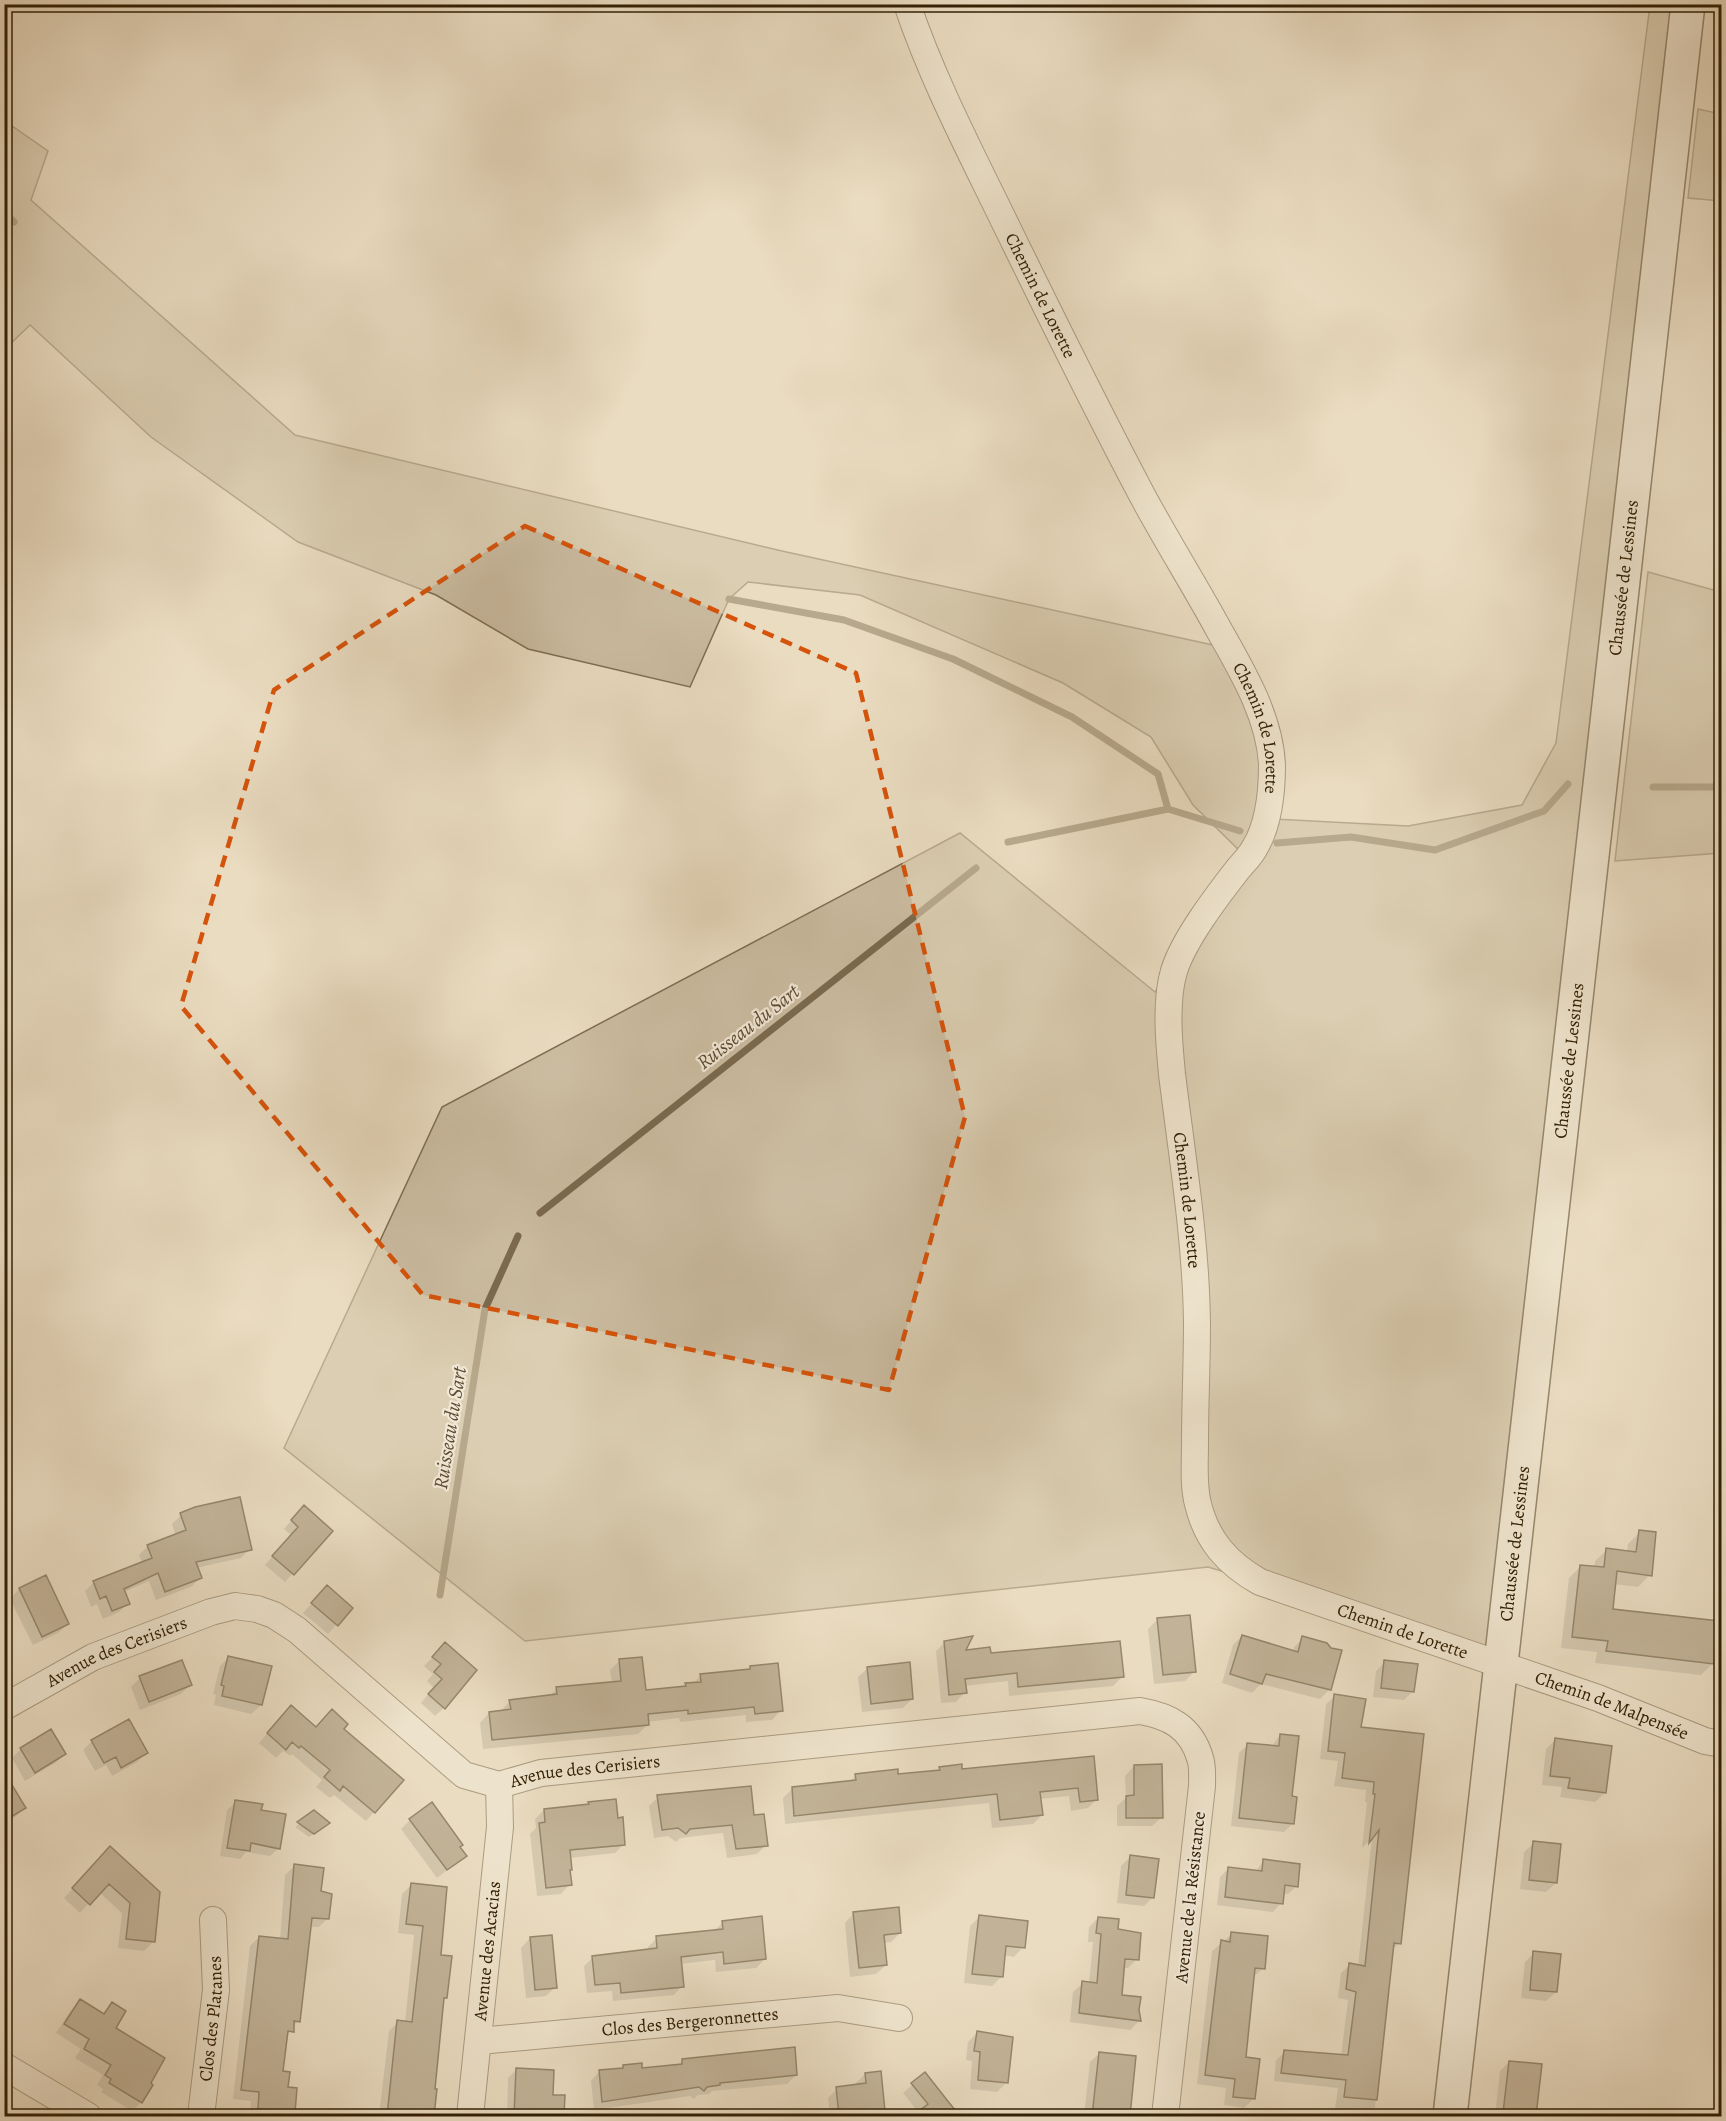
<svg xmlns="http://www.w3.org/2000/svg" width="1726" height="2121" viewBox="0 0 1726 2121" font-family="Alegreya,serif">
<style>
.green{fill:#cbbca1;stroke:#7e6e52;stroke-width:1.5}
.shadow{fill:#0003}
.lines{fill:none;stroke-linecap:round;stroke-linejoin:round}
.stream{stroke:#7b6a4f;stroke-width:7}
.building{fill:#928266;stroke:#322004;stroke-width:1.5}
.minor-casing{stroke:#604f33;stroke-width:28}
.secondary-casing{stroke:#322004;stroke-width:36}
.minor{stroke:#f1e8d7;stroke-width:26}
.secondary{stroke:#f1e8d7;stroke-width:33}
.marked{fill:none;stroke:#d6530b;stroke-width:4.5;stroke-dasharray:12 8;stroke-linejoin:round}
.labels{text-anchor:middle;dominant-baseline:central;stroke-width:4.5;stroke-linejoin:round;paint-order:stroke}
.street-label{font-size:18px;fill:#322004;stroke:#f1e8d7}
.water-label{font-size:20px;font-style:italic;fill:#5c4b30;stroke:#f1e8d7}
</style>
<rect width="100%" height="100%" fill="#eadcc1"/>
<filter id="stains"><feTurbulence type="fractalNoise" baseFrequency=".00333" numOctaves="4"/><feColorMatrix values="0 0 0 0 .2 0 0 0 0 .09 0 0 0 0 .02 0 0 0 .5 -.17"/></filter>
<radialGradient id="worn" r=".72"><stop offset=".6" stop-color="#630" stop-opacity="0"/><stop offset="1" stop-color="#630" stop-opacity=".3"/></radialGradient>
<path class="green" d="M 1650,5 L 1678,5 L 1490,1651 L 1208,1567 L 525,1641 L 284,1448 L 442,1107 L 960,833 L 1155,992 L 1252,862 L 1274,819 L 1408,826 L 1522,805 L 1556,743 Z
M 1698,109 L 1721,114 L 1721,201 L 1688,198 Z
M 5,121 L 48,151 L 31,200 L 295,435 L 782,551 L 1222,647 L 1248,694 L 1267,776 L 1243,854 L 1193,805 L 1151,737 L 1063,683 L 860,595 L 748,582 L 729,599 L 690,687 L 528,649 L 436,595 L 298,542 L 151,437 L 30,325 L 5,349 Z
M 1648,572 L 1721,592 L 1721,853 L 1615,861 Z"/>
<path class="shadow" d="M 1717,4 L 1722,4 L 1722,10 L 1716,9 Z
M 181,1515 L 250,1549 L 241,1558 L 196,1568 L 200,1578 L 191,1587 L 156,1600 L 149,1581 L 124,1592 L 128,1603 L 119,1612 L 103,1619 L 97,1604 L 91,1607 L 85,1591 L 94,1582 L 142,1563 L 139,1555 L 148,1546 L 176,1536 L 172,1524 Z
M 296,1515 L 331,1531 L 285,1582 L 265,1565 L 291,1535 L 284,1529 Z
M 1640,1532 L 1650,1575 L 1638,1587 L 1614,1584 L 1611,1610 L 1713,1663 L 1701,1675 L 1595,1663 L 1597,1652 L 1561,1648 L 1569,1578 L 1581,1566 L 1594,1568 L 1595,1561 L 1607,1550 L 1627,1552 L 1628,1544 Z
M 45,1577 L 68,1624 L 58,1633 L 33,1645 L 10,1599 L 19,1589 Z
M 318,1596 L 351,1608 L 328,1634 L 303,1613 Z
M 1157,1620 L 1194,1672 L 1185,1681 L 1154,1684 L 1148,1629 Z
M 4,1634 L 9,1641 L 4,1645 Z
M 1242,1636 L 1293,1651 L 1294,1647 L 1303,1638 L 1329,1690 L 1320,1699 L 1261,1684 L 1252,1693 L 1222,1683 L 1233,1645 Z
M 945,1642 L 963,1652 L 1122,1677 L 1113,1686 L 1009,1696 L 1008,1681 L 964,1686 L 965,1692 L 956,1702 L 941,1703 L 936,1651 Z
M 445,1644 L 444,1708 L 435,1716 L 421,1703 L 434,1688 L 427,1681 L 433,1674 L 424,1666 Z
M 229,1657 L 261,1705 L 251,1714 L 214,1705 L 216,1695 L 213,1694 L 220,1666 Z
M 619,1661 L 644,1691 L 683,1688 L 686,1685 L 692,1684 L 701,1676 L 748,1670 L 751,1667 L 781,1710 L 772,1720 L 746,1722 L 746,1715 L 680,1722 L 679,1718 L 647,1722 L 648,1724 L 638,1734 L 483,1749 L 480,1723 L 489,1713 L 501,1711 L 510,1701 L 549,1696 L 557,1689 L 612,1683 L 610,1670 Z
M 1385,1662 L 1413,1691 L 1404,1700 L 1373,1697 L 1376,1671 Z
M 868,1668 L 912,1699 L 903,1708 L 862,1712 L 858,1677 Z
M 140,1678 L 190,1685 L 181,1694 L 140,1710 L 131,1687 Z
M 1335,1696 L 1360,1728 L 1422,1736 L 1399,1943 L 1392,1950 L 1374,2116 L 1334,2116 L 1338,2088 L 1274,2081 L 1276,2060 L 1285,2052 L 1341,2056 L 1348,2000 L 1338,1998 L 1341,1973 L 1350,1965 L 1358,1966 L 1372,1838 L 1362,1848 L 1367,1802 L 1365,1802 L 1366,1790 L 1334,1786 L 1338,1761 L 1320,1759 L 1326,1704 Z
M 282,1716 L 316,1728 L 342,1729 L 374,1812 L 366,1821 L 334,1795 L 330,1798 L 316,1787 L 322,1780 L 292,1754 L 290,1756 L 283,1751 L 276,1758 L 259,1743 Z
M 1280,1735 L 1293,1823 L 1284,1832 L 1231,1826 L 1239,1753 L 1248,1744 L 1271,1747 Z
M 1555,1740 L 1605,1793 L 1595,1802 L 1560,1797 L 1562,1787 L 1542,1785 L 1546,1749 Z
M 92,1741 L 146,1753 L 137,1762 L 112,1776 L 106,1765 L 95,1771 L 83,1750 Z
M 21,1749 L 65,1754 L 55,1763 L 25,1781 L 12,1758 Z
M 1093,1757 L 1097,1799 L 1088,1808 L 1071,1811 L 1069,1796 L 1040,1799 L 1042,1815 L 1033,1824 L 992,1828 L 989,1803 L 785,1824 L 783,1798 L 792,1789 L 849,1783 L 856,1775 L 897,1776 L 936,1772 L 940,1768 L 961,1771 Z
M 1134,1766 L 1162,1817 L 1152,1826 L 1117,1826 L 1117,1806 L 1126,1798 L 1125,1776 Z
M 4,1777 L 24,1808 L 15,1817 L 4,1823 Z
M 658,1797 L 753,1817 L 766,1845 L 757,1854 L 727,1858 L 723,1833 L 680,1838 L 676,1842 L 668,1836 L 654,1838 L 649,1806 Z
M 236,1802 L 259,1811 L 279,1848 L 270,1856 L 246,1852 L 240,1859 L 220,1856 L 227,1810 Z
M 589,1803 L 617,1820 L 624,1844 L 615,1853 L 569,1858 L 568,1871 L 570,1884 L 561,1894 L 537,1896 L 530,1834 L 536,1828 L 535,1819 L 544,1810 L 586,1806 Z
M 314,1812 L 324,1827 L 309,1837 L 295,1827 Z
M 410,1820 L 459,1848 L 465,1856 L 437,1878 L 401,1829 Z
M 1534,1843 L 1556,1883 L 1546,1892 L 1520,1889 L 1524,1852 Z
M 1130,1857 L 1153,1897 L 1144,1906 L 1117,1903 L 1121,1866 Z
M 101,1858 L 159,1893 L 153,1942 L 144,1951 L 118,1948 L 122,1913 L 99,1892 L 80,1913 L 64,1898 Z
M 1264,1861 L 1297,1886 L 1288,1894 L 1282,1894 L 1281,1903 L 1273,1912 L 1217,1905 L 1220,1877 L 1228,1869 L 1255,1872 Z
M 294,1866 L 320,1892 L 328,1918 L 319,1927 L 309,1927 L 298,2021 L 285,2038 L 281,2073 L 293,2113 L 289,2116 L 250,2116 L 251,2101 L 233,2099 L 250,1946 L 259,1937 L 280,1940 L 285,1875 Z
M 411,1885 L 440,1956 L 446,1997 L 442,2001 L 433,2090 L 435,2090 L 432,2116 L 379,2116 L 389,2031 L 398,2022 L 405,2022 L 414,1935 L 398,1933 L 402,1894 Z
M 854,1913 L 900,1933 L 891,1942 L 883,1943 L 886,1965 L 876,1974 L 850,1977 L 845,1923 Z
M 979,1917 L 1023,1947 L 1014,1957 L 1003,1955 L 1001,1977 L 992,1986 L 964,1983 L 970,1926 Z
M 1098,1918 L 1137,1959 L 1128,1968 L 1123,1968 L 1121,1996 L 1138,2010 L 1139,2021 L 1130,2030 L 1070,2022 L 1073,1992 L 1083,1983 L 1089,1984 L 1093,1942 L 1088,1942 L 1089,1927 Z
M 723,1922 L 765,1959 L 756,1968 L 716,1972 L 715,1960 L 680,1964 L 682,1986 L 674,1995 L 613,2001 L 612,1991 L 587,1993 L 584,1966 L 593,1957 L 648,1951 L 648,1947 L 657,1938 L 713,1932 Z
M 1232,1934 L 1264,1968 L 1253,1977 L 1244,2059 L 1254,2098 L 1244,2108 L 1224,2105 L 1226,2088 L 1197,2084 L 1212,1951 Z
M 530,1938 L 555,1987 L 546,1996 L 526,1998 L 521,1948 Z
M 1534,1953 L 1556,1992 L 1546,2001 L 1521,1998 L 1525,1962 Z
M 80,2001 L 102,2015 L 112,2004 L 114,2028 L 141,2102 L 132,2111 L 101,2092 L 103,2089 L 97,2085 L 103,2075 L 75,2058 L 81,2049 L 56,2033 L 71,2010 Z
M 977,2033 L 1006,2083 L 997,2092 L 970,2089 L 972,2061 L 966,2060 L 968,2042 Z
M 1100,2053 L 1123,2103 L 1121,2116 L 1073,2116 L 1075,2115 L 1084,2115 L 1090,2062 Z
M 683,2060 L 796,2075 L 787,2084 L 712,2091 L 709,2094 L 698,2095 L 694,2099 L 690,2096 L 594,2110 L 591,2081 L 599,2072 L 620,2070 L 624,2066 L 641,2070 L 677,2066 Z
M 1509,2062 L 1540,2066 L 1534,2116 L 1495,2116 L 1500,2071 Z
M 516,2070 L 552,2096 L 563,2096 L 563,2116 L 507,2116 L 508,2078 Z
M 865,2074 L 884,2111 L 878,2116 L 830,2116 L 828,2098 L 837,2089 L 856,2086 L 856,2083 Z
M 925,2074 L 958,2116 L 914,2116 L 919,2113 L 903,2093 Z"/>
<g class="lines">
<path class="stream" d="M 4,212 L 14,222
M 729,599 L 844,620 L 953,659 L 1072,717 L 1158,774 L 1168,809
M 1653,787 L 1722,787
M 1008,842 L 1168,809 L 1240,831
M 1277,843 L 1351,837 L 1435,850 L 1544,811 L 1568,784
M 540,1213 L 976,868
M 440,1595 L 485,1309 L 518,1236"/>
</g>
<path class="building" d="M 240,1497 L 252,1550 L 196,1562 L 202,1578 L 165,1592 L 158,1573 L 124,1589 L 130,1604 L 112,1611 L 106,1596 L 100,1599 L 93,1581 L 152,1558 L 147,1545 L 186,1530 L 180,1513 L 195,1507 Z
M 304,1505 L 333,1531 L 294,1575 L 272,1556 L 298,1527 L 291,1520 Z
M 1639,1530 L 1656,1532 L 1652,1576 L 1617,1571 L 1613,1609 L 1719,1621 L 1714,1664 L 1606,1651 L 1608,1641 L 1572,1637 L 1580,1565 L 1604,1567 L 1606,1548 L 1636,1552 Z
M 46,1575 L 69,1624 L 42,1637 L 19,1588 Z
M 327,1585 L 353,1608 L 338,1626 L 311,1603 Z
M 1190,1615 L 1196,1672 L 1163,1675 L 1157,1618 Z
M 1242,1635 L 1298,1652 L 1302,1636 L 1327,1643 L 1331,1648 L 1342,1650 L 1331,1690 L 1266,1674 L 1262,1684 L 1230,1674 Z
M 973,1636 L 966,1650 L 990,1647 L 991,1653 L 1120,1641 L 1124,1677 L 1018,1687 L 1017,1673 L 965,1679 L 967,1693 L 949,1695 L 944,1641 Z
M 445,1642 L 477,1670 L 445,1709 L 428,1694 L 442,1679 L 434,1672 L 441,1664 L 432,1657 Z
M 228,1656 L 272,1666 L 262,1705 L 222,1696 L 224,1686 L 221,1685 Z
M 642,1657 L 646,1690 L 686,1686 L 685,1683 L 701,1682 L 700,1674 L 750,1669 L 750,1666 L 778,1663 L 783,1711 L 755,1714 L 754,1707 L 688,1714 L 688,1710 L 648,1714 L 649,1725 L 492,1740 L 489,1712 L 511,1709 L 509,1700 L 557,1694 L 556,1687 L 621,1681 L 619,1659 Z
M 182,1660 L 192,1685 L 149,1702 L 139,1676 Z
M 1384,1660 L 1418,1664 L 1414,1692 L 1381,1688 Z
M 910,1662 L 913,1699 L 871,1704 L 867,1667 Z
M 1334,1694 L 1366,1699 L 1361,1727 L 1424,1734 L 1401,1944 L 1394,1943 L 1377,2100 L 1344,2097 L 1346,2080 L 1281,2073 L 1284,2050 L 1348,2055 L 1356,1992 L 1346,1989 L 1349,1963 L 1365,1966 L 1379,1830 L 1369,1843 L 1375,1794 L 1373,1794 L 1374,1782 L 1342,1778 L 1345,1753 L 1328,1751 Z
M 291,1705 L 316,1727 L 332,1709 L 348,1724 L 344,1729 L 404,1780 L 375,1813 L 343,1786 L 340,1791 L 324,1777 L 330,1770 L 301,1746 L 299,1748 L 292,1742 L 286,1750 L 267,1733 Z
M 129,1719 L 148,1753 L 121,1768 L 116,1757 L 104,1763 L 91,1740 Z
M 51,1729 L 66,1754 L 35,1773 L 20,1748 Z
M 1280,1734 L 1299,1736 L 1292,1796 L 1297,1797 L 1294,1824 L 1239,1818 L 1247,1743 L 1279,1746 Z
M 1555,1738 L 1612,1746 L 1606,1793 L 1568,1788 L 1570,1778 L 1550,1776 Z
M 1094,1756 L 1098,1800 L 1080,1802 L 1078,1788 L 1040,1792 L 1043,1815 L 1000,1820 L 997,1794 L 794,1816 L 792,1787 L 856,1780 L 855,1774 L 898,1769 L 898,1774 L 940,1770 L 939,1767 L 962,1764 L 962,1769 Z
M 1162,1764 L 1163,1818 L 1126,1818 L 1126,1796 L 1134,1795 L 1134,1765 Z
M 4,1772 L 26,1808 L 4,1821 Z
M 751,1786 L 754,1815 L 764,1814 L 768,1846 L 736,1849 L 732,1825 L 690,1829 L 686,1834 L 678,1828 L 662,1830 L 657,1795 Z
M 616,1799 L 618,1818 L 623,1817 L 625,1845 L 570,1850 L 572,1870 L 570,1870 L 572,1885 L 546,1888 L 539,1823 L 545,1822 L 544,1809 L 589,1804 L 588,1802 Z
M 235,1800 L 263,1804 L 261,1810 L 286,1814 L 280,1849 L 251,1843 L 250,1851 L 227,1848 Z
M 432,1802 L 463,1845 L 460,1847 L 467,1856 L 447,1870 L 409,1819 Z
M 314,1810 L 330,1823 L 314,1834 L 297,1822 Z
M 1533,1841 L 1561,1844 L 1557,1883 L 1529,1880 Z
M 110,1846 L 160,1892 L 155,1942 L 126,1939 L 130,1903 L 109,1884 L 90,1905 L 72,1888 Z
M 1130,1855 L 1159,1859 L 1154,1898 L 1126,1895 Z
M 1263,1859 L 1300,1864 L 1298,1887 L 1285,1885 L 1283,1904 L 1225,1897 L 1228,1867 L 1262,1871 Z
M 294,1864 L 324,1868 L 321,1891 L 332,1894 L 329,1919 L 312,1918 L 300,2022 L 294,2021 L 294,2032 L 288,2031 L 283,2071 L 290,2072 L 288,2087 L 297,2088 L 295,2113 L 258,2109 L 259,2092 L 241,2090 L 259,1936 L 288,1939 Z
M 411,1883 L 447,1887 L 441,1955 L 452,1956 L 447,1998 L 444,1998 L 435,2089 L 437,2089 L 434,2116 L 387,2116 L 397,2020 L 412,2022 L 423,1926 L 406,1924 Z
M 899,1907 L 901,1933 L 884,1935 L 887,1965 L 859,1968 L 853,1912 Z
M 979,1915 L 1028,1921 L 1025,1948 L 1006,1946 L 1003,1977 L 972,1974 Z
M 762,1916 L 766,1959 L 724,1964 L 723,1952 L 681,1957 L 684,1987 L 621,1993 L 620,1983 L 595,1985 L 592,1956 L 657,1948 L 656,1936 L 723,1929 L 722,1921 Z
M 1098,1917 L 1119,1919 L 1118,1929 L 1141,1933 L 1139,1960 L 1125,1959 L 1122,1995 L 1141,1997 L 1139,2010 L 1141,2021 L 1079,2013 L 1082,1981 L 1097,1983 L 1101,1934 L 1096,1933 Z
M 1231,1932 L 1268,1936 L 1265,1969 L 1255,1968 L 1246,2057 L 1260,2059 L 1255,2099 L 1233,2097 L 1235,2079 L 1205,2075 L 1221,1940 L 1230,1942 Z
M 552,1935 L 557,1988 L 535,1990 L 530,1937 Z
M 1533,1951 L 1561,1954 L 1557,1992 L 1530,1990 Z
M 80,1999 L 104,2014 L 112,2002 L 126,2011 L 116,2028 L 165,2058 L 151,2083 L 153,2085 L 142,2103 L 109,2083 L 111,2079 L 105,2075 L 111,2065 L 84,2049 L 89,2039 L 64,2024 Z
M 977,2031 L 1013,2037 L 1008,2083 L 978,2080 L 980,2052 L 974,2051 Z
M 795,2047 L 797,2075 L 720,2083 L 720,2085 L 707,2087 L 704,2091 L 699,2087 L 602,2102 L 599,2070 L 623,2068 L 623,2065 L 642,2063 L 642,2068 L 682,2064 L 682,2059 Z
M 1099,2052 L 1136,2056 L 1130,2116 L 1092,2116 Z
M 1509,2061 L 1542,2064 L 1536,2116 L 1503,2113 Z
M 516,2068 L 554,2070 L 553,2095 L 565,2095 L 564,2115 L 514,2116 Z
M 881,2071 L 885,2111 L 839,2116 L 836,2087 L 866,2083 L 865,2073 Z
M 925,2072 L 947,2100 L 960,2116 L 912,2116 L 928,2104 L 911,2083 Z"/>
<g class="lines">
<g class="minor-casing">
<g id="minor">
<path id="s1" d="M 907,4 C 933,81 971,153 1006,225 C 1050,315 1095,406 1142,495 C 1166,540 1194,584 1219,630 C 1242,671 1270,717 1272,765 C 1272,793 1269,825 1254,849 C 1250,856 1244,862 1238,869 C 1217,896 1184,939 1174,971 C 1165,1001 1169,1043 1172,1074 C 1182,1156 1196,1240 1197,1323 C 1197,1363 1195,1404 1195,1444 C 1195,1464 1193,1485 1198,1504 C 1207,1541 1228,1564 1260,1582 L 1598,1698 L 1705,1741 L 1722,1744"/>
<path id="s2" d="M 4,1707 L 93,1657 L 211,1612 L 235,1606 L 257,1609 L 274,1615 L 297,1630 L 464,1775 L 499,1785 L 541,1773 L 1140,1711 C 1169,1716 1191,1727 1200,1758 C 1203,1766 1202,1777 1202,1786 L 1165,2116"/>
<path id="s3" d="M 479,2041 L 838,2008 L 899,2018"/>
<path d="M 4,2066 L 88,2116"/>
<path id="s4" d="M 201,2116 L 216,1990 L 213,1920"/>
<path id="s5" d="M 470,2116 L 500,1827 L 499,1785"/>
</g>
</g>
<g class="secondary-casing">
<g id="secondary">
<path id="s6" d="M 1450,2116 L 1688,4"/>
</g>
</g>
<use href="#minor" class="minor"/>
<use href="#secondary" class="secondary"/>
</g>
<path d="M0 0H1726V2121H0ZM 525,526 L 856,673 L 965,1117 L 889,1390 L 423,1295 L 181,1006 L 274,690 Z" fill="#eadcc1" fill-opacity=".55" fill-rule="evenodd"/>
<path class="marked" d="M 525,526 L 856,673 L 965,1117 L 889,1390 L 423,1295 L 181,1006 L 274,690 Z"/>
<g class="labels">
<g class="street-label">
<text stroke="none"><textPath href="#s1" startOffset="321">Chemin de Lorette</textPath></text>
<text stroke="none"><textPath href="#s6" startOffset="1548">Chaussée de Lessines</textPath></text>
<text stroke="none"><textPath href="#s1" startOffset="807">Chemin de Lorette</textPath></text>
<text stroke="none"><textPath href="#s6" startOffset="1062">Chaussée de Lessines</textPath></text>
<text stroke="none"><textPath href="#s1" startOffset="1311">Chemin de Lorette</textPath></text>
<text stroke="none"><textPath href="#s6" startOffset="576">Chaussée de Lessines</textPath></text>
<text stroke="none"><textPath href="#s1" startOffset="1869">Chemin de Lorette</textPath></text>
<text stroke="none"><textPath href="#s2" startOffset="126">Avenue des Cerisiers</textPath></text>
<text stroke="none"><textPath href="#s1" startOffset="2091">Chemin de Malpensée</textPath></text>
<text stroke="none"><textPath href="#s2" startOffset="666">Avenue des Cerisiers</textPath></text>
<text transform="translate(1190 1897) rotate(-84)">Avenue de la Résistance</text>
<text stroke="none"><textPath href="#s5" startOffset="166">Avenue des Acacias</textPath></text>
<text stroke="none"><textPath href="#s4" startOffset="98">Clos des Platanes</textPath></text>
<text stroke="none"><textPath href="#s3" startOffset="212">Clos des Bergeronnettes</textPath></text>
</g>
<g class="water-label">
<text transform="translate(748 1027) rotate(-38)">Ruisseau du Sart</text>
<text transform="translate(450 1428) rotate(-81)">Ruisseau du Sart</text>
</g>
</g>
<rect width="1726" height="2121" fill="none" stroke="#eadcc1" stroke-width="24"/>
<rect x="6" y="6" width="1714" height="2109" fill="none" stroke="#322004" stroke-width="3"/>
<rect x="12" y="12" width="1702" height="2097" fill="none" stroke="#322004" stroke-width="1.5"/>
<rect width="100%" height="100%" filter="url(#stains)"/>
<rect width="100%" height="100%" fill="url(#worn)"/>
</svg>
